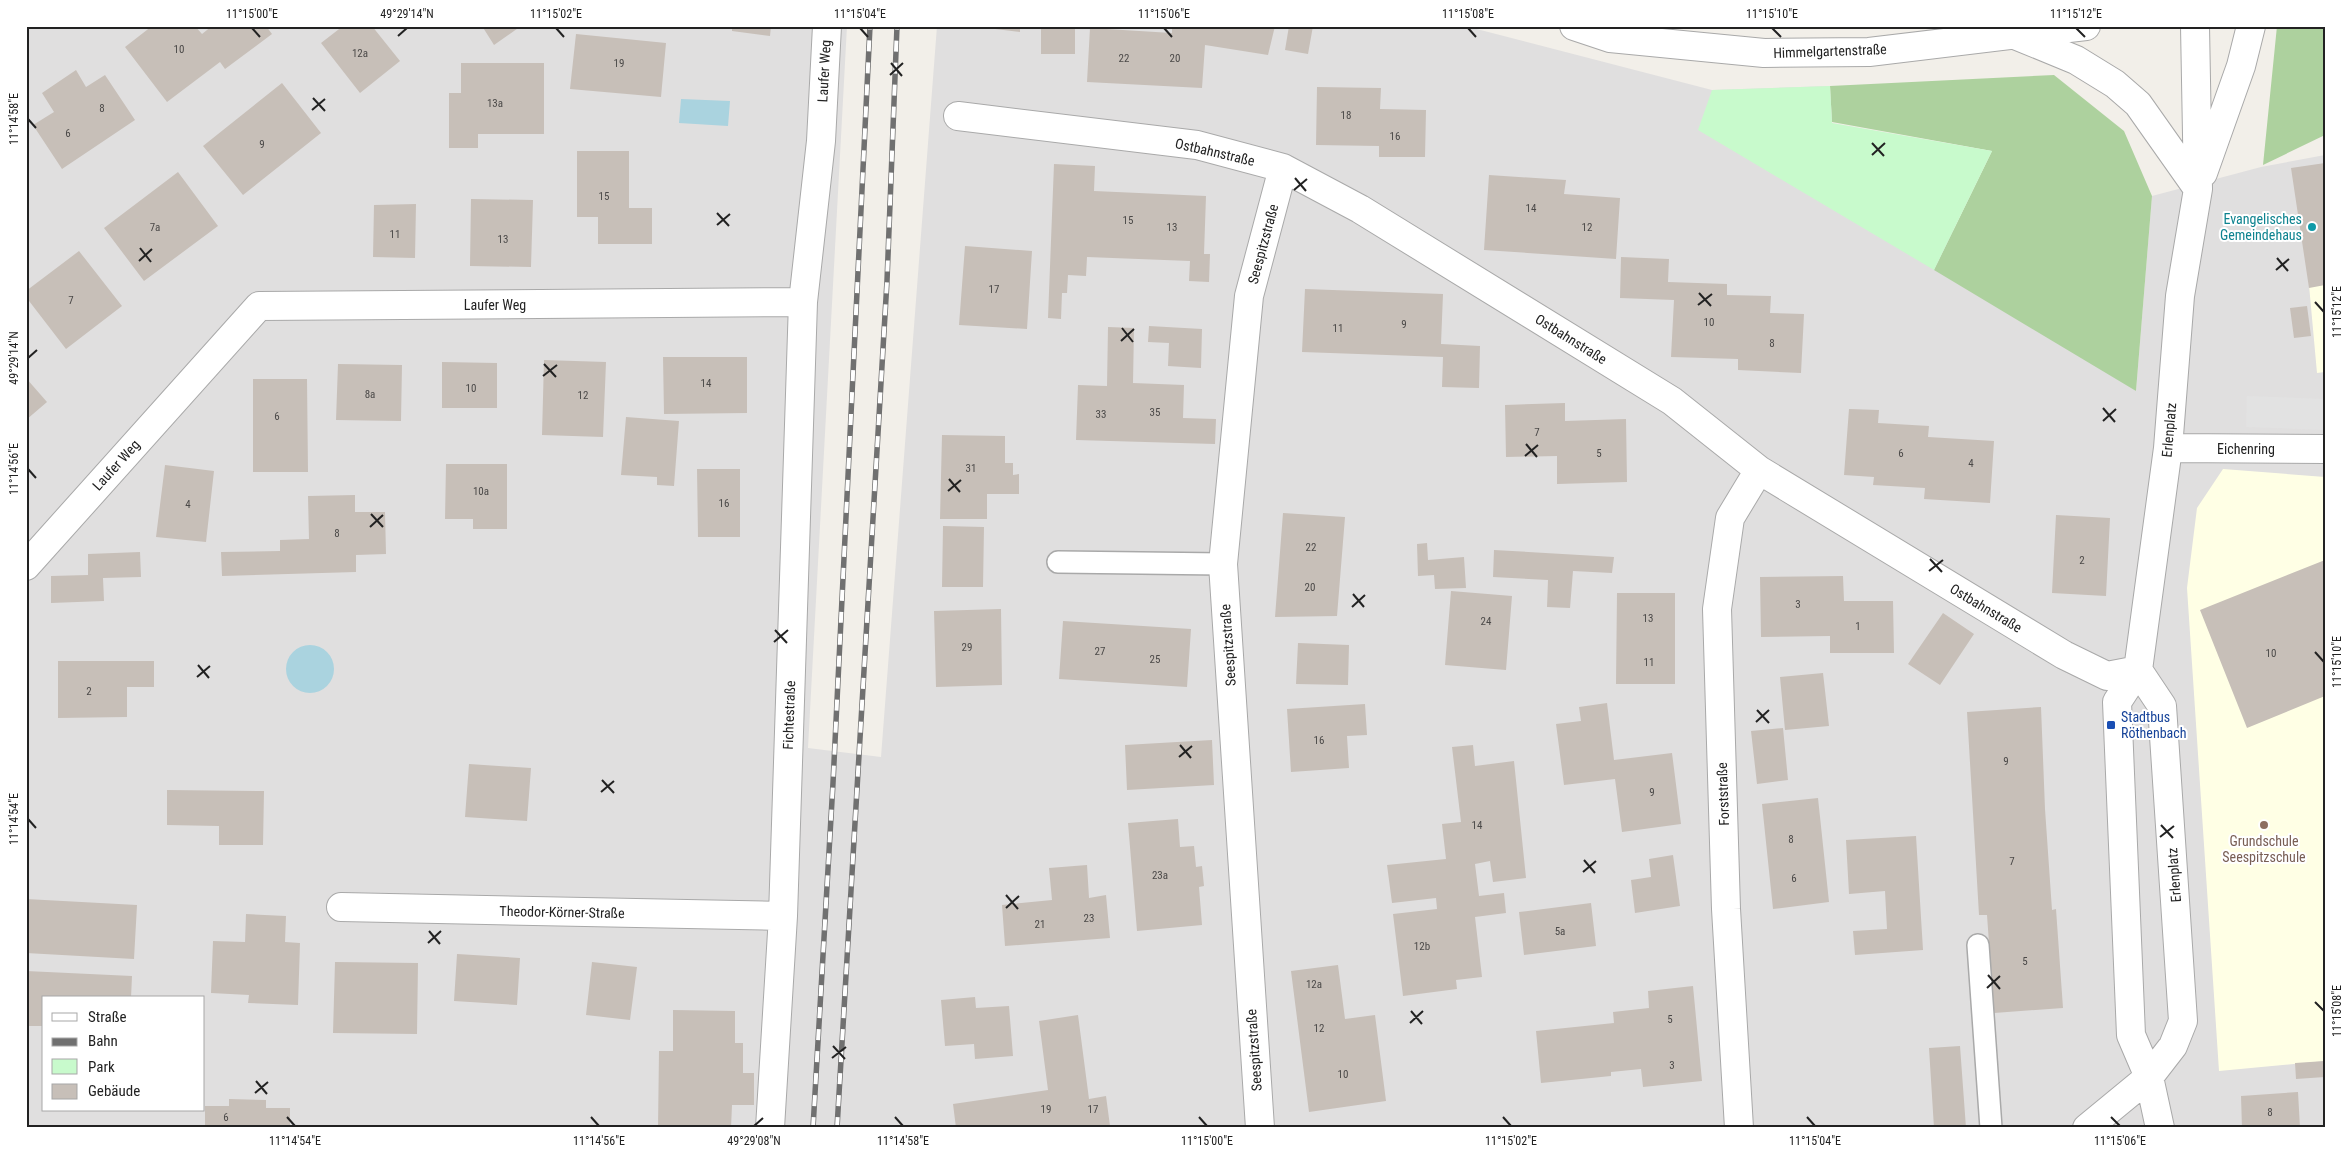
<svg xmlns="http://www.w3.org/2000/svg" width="2351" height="1154" viewBox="0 0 2351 1154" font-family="'Roboto Condensed',sans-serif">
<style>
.residential{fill:#e0dfdf;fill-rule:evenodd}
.education{fill:#ffffe5}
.forest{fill:#add19e}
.park{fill:#c8facc}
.parking{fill:#e2e2e2}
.water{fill:#aad3df}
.building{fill:#c7bfb8}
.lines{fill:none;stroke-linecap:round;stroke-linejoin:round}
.service-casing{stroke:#a9a9a9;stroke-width:24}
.minor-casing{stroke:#a9a9a9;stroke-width:30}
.tertiary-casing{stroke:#a9a9a9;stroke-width:30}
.service{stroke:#fff;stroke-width:21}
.minor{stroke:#fff;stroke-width:28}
.tertiary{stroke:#fff;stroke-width:28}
.rail-casing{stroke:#707070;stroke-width:5.5}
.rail{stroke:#fff;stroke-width:4;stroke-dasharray:11;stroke-linecap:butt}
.ticks{fill:none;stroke:#222;stroke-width:2}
.culture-dot{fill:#0f9aa8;stroke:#fff;stroke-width:2}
.transit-dot{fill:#1a4fb4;stroke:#fff;stroke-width:2}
.education-dot{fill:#8d6e63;stroke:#fff;stroke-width:2}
.labels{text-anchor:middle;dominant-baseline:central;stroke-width:4;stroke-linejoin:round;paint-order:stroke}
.number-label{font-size:11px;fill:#4b4948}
.street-label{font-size:14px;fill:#222;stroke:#fff}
.culture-label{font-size:14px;fill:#0d838f;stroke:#fff;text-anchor:end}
.transit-label{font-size:14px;fill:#164399;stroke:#fff;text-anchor:start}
.education-label{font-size:14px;fill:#785e54;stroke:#fff}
.neatline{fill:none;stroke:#222;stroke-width:2}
.ticks-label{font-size:12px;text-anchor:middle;fill:#222}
</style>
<rect width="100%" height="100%" fill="#f2efe9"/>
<path class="residential" d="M 26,26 L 847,26 L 808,748 L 881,757 L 937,26 L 1465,26 L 1712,90 L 1830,86 L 1832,123 L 2136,391 L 2152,196 L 2261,167 L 2325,155 L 2325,1128 L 26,1128 ZM 44,998 L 204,998 L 204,1110 L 44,1110 Z"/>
<path class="education" d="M 2325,184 L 2325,372 L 2317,373 L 2300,186 Z
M 2223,469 L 2325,477 L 2325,1061 L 2219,1071 L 2187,588 L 2197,508 Z"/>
<path class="forest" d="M 2277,26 L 2325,26 L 2325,135 L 2263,165 Z
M 2054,75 L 2124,131 L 2152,196 L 2136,391 L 1934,270 L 1992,151 L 1832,122 L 1830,86 Z"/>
<path class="park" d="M 1830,86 L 1832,123 L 1992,151 L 1934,270 L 1698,130 L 1712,90 Z"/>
<path class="parking" d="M 2247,396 L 2325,399 L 2325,430 L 2246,427 Z"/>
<path class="water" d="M 681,99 L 730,101 L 728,126 L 679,123 Z
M286 669a24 24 0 1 1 48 0a24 24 0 1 1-48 0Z"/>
<path class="building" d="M 152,26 L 195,26 L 202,34 L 212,26 L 266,26 L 272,34 L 225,69 L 220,62 L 167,102 L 125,47 Z
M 343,26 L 372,26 L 400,61 L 360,93 L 321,43 Z
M 482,26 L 521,26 L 494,45 Z
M 732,26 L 771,26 L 770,36 L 732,31 Z
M 970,26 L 1020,26 L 1020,32 Z
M 1041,26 L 1075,26 L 1075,54 L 1041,54 Z
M 1172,26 L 1275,26 L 1268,55 L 1205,45 L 1202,88 L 1087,82 L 1090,28 L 1172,33 Z
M 1289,26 L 1313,26 L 1308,54 L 1285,50 Z
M 576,34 L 666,43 L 661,97 L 570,89 Z
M 461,63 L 544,63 L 544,134 L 478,134 L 478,148 L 449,148 L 449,93 L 461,93 Z
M 76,70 L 86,87 L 105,75 L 135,120 L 62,169 L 33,125 L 54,112 L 42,93 Z
M 282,83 L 321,133 L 243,195 L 203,146 Z
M 1317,87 L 1381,88 L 1380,109 L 1426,110 L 1425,157 L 1379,157 L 1379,146 L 1316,145 Z
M 577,151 L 629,151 L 629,208 L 652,208 L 652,244 L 598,244 L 598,217 L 577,217 Z
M 2325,163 L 2325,285 L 2309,288 L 2291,168 Z
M 1054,164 L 1095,166 L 1094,191 L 1206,196 L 1204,254 L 1210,254 L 1209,282 L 1189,281 L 1190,261 L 1087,257 L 1086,276 L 1068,275 L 1067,293 L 1062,293 L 1061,319 L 1048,318 Z
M 178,172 L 218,226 L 144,281 L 104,228 Z
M 1489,175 L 1566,180 L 1564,194 L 1620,198 L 1616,259 L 1484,250 Z
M 471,199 L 533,200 L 531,267 L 470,266 Z
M 416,204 L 415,258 L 373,257 L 374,205 Z
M 965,246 L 1032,251 L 1027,329 L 959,325 Z
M 79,251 L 122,306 L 66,349 L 26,297 L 26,291 Z
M 1621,257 L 1669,259 L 1668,282 L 1727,284 L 1727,295 L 1771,296 L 1770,313 L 1804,314 L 1801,373 L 1738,370 L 1738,359 L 1671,357 L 1674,300 L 1620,298 Z
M 1305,289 L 1443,294 L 1441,344 L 1480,346 L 1479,388 L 1442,387 L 1443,357 L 1302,352 Z
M 2307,306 L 2311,336 L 2294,338 L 2290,308 Z
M 1149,326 L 1202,329 L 1201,368 L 1168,366 L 1169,343 L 1148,342 Z
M 1108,327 L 1134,328 L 1133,383 L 1184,385 L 1183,418 L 1216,419 L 1215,444 L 1076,440 L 1078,385 L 1107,386 Z
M 663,357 L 747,357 L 747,413 L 664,414 Z
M 544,360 L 606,362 L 603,437 L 542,435 Z
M 442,362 L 497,363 L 497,408 L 442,408 Z
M 338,364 L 402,365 L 401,421 L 336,420 Z
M 26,378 L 47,402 L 26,420 Z
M 253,379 L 307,379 L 308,472 L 253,472 Z
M 1565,403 L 1565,421 L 1626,419 L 1627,482 L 1557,484 L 1557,456 L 1506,457 L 1505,405 Z
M 1849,409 L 1879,410 L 1878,423 L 1929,426 L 1928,437 L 1994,441 L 1990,503 L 1924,499 L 1925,488 L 1873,485 L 1874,477 L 1844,475 Z
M 626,417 L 679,421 L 674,486 L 657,485 L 657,477 L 621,475 Z
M 942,435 L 1005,436 L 1005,463 L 1013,463 L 1013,475 L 1019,474 L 1019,494 L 987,494 L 987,519 L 940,519 Z
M 446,464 L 507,464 L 507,529 L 473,529 L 473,519 L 445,519 Z
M 165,465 L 214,471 L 206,542 L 156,537 Z
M 697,469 L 740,469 L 740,537 L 698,537 Z
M 355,495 L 355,512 L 385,512 L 386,554 L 356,555 L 356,572 L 222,576 L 221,552 L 280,551 L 280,540 L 309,539 L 308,496 Z
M 1283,513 L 1345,517 L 1337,616 L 1275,617 Z
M 2056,515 L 2110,518 L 2106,596 L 2052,593 Z
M 943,526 L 984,527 L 983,587 L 942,587 Z
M 1427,543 L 1428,560 L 1464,557 L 1466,588 L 1435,589 L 1434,575 L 1418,576 L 1417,544 Z
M 1494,550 L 1614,557 L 1612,573 L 1573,571 L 1570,608 L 1547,607 L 1548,580 L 1493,577 Z
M 140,552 L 141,577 L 103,578 L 104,601 L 51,603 L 51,576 L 88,575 L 88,554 Z
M 2325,560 L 2325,696 L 2247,728 L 2200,610 Z
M 1843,576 L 1844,601 L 1893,601 L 1894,653 L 1830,653 L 1830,636 L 1761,637 L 1760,577 Z
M 1451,591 L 1512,596 L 1506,670 L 1445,665 Z
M 1617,593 L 1675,593 L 1675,684 L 1616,684 Z
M 1001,609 L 1002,685 L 936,687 L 934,611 Z
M 1943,613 L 1974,634 L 1940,685 L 1908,664 Z
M 1063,621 L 1191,629 L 1187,687 L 1059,679 Z
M 1298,643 L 1349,645 L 1348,685 L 1296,684 Z
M 58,661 L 154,661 L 154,687 L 127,687 L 127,717 L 58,718 Z
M 1823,673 L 1829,726 L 1785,730 L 1780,677 Z
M 1607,703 L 1614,760 L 1672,753 L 1681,824 L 1622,832 L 1615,779 L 1564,785 L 1556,724 L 1581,721 L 1579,707 Z
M 1365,704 L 1367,735 L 1347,736 L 1349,768 L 1291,772 L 1287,709 Z
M 2041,707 L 2045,809 L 2052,910 L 2056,909 L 2063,1008 L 1994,1013 L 1987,915 L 1979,915 L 1967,712 Z
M 1783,728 L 1788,780 L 1757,784 L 1751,731 Z
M 1212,740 L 1214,785 L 1127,790 L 1125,745 Z
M 1473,745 L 1475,766 L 1514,761 L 1526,878 L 1493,882 L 1490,861 L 1475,864 L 1479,896 L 1504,893 L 1506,913 L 1475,917 L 1482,977 L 1456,980 L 1457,989 L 1403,996 L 1393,914 L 1437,909 L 1436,898 L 1392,903 L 1387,865 L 1446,859 L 1442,824 L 1461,822 L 1452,747 Z
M 469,764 L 531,768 L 527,821 L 465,817 Z
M 167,790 L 264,791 L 263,845 L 219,845 L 219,826 L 167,825 Z
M 1818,798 L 1829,902 L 1773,909 L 1762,804 Z
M 1178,819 L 1180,847 L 1194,846 L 1196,867 L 1202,866 L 1204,886 L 1199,887 L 1202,925 L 1137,931 L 1128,823 Z
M 1916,836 L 1923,950 L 1855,955 L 1853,931 L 1887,929 L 1885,891 L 1849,894 L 1846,840 Z
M 1673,855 L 1680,906 L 1635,913 L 1631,880 L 1651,877 L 1649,859 Z
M 1087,865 L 1089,898 L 1106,895 L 1110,938 L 1005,946 L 1002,905 L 1052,900 L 1049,868 Z
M 26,899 L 137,905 L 134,959 L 26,953 Z
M 1591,903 L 1596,946 L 1524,955 L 1519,912 Z
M 246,914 L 286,916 L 285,942 L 300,943 L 298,1005 L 248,1003 L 249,995 L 211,993 L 213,941 L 245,942 Z
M 457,954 L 520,958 L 517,1005 L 454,1001 Z
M 335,962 L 418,963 L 417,1034 L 333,1033 Z
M 592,962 L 637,967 L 630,1020 L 586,1015 Z
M 1338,965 L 1345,1019 L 1375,1015 L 1386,1101 L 1309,1112 L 1291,971 Z
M 26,971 L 132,976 L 131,998 L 44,998 L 44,1026 L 26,1026 Z
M 1693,986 L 1702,1081 L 1643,1087 L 1641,1069 L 1611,1072 L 1611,1076 L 1541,1083 L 1536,1031 L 1614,1023 L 1613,1012 L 1649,1008 L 1648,991 Z
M 975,997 L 976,1008 L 1009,1006 L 1013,1056 L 975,1059 L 974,1044 L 945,1046 L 941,1000 Z
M 673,1010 L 735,1011 L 735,1043 L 743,1043 L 743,1073 L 754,1073 L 754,1105 L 732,1105 L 731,1128 L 658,1128 L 659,1051 L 673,1051 Z
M 1078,1015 L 1089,1099 L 1106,1096 L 1110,1126 L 1094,1128 L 956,1128 L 953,1104 L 1048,1090 L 1039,1021 Z
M 1960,1046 L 1966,1128 L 1934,1128 L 1929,1048 Z
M 2325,1061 L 2325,1077 L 2296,1079 L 2295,1063 Z
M 2298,1092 L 2300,1128 L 2242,1128 L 2241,1096 Z
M 229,1099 L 266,1100 L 266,1108 L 290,1108 L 290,1128 L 205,1128 L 205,1106 L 229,1106 Z"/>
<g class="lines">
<g class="service-casing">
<path id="service" d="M 1058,562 L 1223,564
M 1978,945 L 1991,1128"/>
</g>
<g class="minor-casing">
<path id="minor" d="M 2015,35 L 2076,60 L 2115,84 L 2138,104 L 2198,189
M 958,116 L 1197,145 L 1283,168 L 1360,209 L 1672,401 L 1759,470 L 2064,655 L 2107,676 L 2138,670
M 2203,173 L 2241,66 L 2251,26
M 2168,448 L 2325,449
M 26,566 L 259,306 L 803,302
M 341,907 L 783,916
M 770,1128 L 783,916 L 803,302 L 821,141 L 827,26
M 1260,1128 L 1223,564 L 1249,296 L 1283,168
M 1739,1128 L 1726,909 L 1717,609 L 1730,518 L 1759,470
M 2087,1128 L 2149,1077 L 2173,1046 L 2183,1021 L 2162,706 L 2138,670
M 2160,1128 L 2149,1077 L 2131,1035 L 2117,702 L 2138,670 L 2168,448 L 2180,296 L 2198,189 L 2195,26"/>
</g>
<g class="tertiary-casing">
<path id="tertiary" d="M 1574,26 L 1610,38 L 1764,53 L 1869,52 L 2086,26"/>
</g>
<use href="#service" class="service"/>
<use href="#minor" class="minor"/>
<use href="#tertiary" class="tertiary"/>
<g class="rail-casing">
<path id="rail" d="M 813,1128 L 833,783 L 870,26
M 837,1128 L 887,281 L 897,26"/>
</g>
<use href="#rail" class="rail"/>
</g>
<path class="ticks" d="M 252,28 L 260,37M 556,28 L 564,37M 860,28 L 868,37M 1164,28 L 1172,37M 1468,28 L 1476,37M 1772,28 L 1781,37M 2076,28 L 2085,37M 398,36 L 407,28M 891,63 L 902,76M 890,75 L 903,63M 313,98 L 325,111M 312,110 L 325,99M 28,119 L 36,128M 1872,143 L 1884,156M 1872,155 L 1885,143M 1295,178 L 1306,191M 1294,190 L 1307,179M 717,213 L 729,226M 717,225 L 730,214M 140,248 L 151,262M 2277,258 L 2288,271M 139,261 L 152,249M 2276,270 L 2289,259M 1699,293 L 1711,306M 2315,302 L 2324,312M 1698,305 L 1712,294M 1122,328 L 1133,342M 1121,341 L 1134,329M 28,358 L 37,350M 544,364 L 556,377M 543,376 L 557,365M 2103,408 L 2115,422M 2103,421 L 2116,409M 1526,444 L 1537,457M 1525,456 L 1538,445M 28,469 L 36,478M 949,479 L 960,492M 948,491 L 961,480M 371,514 L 383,527M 370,527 L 383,515M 1930,559 L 1942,572M 1929,571 L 1943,560M 1353,594 L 1364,607M 1352,607 L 1365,595M 775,630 L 787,643M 774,642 L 788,630M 2315,652 L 2324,662M 198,665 L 209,678M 197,677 L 210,666M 1757,710 L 1769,723M 1756,722 L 1769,710M 1180,745 L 1191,758M 1179,757 L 1192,746M 602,780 L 614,793M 601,792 L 614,781M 28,819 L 36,828M 2161,825 L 2173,838M 2160,837 L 2174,826M 1584,860 L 1595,873M 1583,872 L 1596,861M 1006,895 L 1018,909M 1006,908 L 1019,896M 429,931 L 440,944M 428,943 L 441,931M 1988,975 L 2000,989M 1987,988 L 2000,976M 2315,1002 L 2324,1011M 1411,1011 L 1422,1024M 1410,1023 L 1423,1011M 833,1046 L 845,1059M 832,1058 L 846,1047M 256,1081 L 267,1094M 255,1093 L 268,1082M 287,1117 L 295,1126M 591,1117 L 599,1126M 895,1117 L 903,1126M 1199,1117 L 1207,1126M 1503,1117 L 1511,1126M 1807,1117 L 1815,1126M 2111,1117 L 2120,1126M 754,1126 L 763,1118"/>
<circle class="culture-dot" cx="2312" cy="227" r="5"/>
<rect class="transit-dot" x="2106" y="720" width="10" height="10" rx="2.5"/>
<circle class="education-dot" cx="2264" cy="825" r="5"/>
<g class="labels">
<g class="number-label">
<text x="179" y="49">10</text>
<text x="360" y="53">12a</text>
<text x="1124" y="58">22</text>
<text x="1175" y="58">20</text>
<text x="619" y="63">19</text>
<text x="495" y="103">13a</text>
<text x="102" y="108">8</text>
<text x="1346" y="115">18</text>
<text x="68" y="133">6</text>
<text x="1395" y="136">16</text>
<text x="262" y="144">9</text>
<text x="604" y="196">15</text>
<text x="1531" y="208">14</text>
<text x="1128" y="220">15</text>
<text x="155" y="227">7a</text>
<text x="1172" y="227">13</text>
<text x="1587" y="227">12</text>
<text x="395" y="234">11</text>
<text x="503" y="239">13</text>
<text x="994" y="289">17</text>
<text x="71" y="300">7</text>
<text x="1709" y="322">10</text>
<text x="1404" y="324">9</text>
<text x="1338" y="328">11</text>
<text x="1772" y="343">8</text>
<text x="706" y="383">14</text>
<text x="471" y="388">10</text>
<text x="370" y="394">8a</text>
<text x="583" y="395">12</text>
<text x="1155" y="412">35</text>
<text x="1101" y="414">33</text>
<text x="277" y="416">6</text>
<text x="1537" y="432">7</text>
<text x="1599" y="453">5</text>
<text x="1901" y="453">6</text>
<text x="1971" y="463">4</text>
<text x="971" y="468">31</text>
<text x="481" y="491">10a</text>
<text x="724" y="503">16</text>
<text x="188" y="504">4</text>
<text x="337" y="533">8</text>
<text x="1311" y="547">22</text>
<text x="2082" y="560">2</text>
<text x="1310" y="587">20</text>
<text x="1798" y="604">3</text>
<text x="1648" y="618">13</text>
<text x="1486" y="621">24</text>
<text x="1858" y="626">1</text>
<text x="967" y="647">29</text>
<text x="1100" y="651">27</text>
<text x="2271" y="653">10</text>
<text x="1155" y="659">25</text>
<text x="1649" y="662">11</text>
<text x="89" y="691">2</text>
<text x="1319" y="740">16</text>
<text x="2006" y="761">9</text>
<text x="1652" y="792">9</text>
<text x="1477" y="825">14</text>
<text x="1791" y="839">8</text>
<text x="2012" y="861">7</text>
<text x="1160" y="875">23a</text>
<text x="1794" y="878">6</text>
<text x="1089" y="918">23</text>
<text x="1040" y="924">21</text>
<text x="1560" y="931">5a</text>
<text x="1422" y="946">12b</text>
<text x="2025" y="961">5</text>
<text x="1314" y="984">12a</text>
<text x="1670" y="1019">5</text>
<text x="1319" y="1028">12</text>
<text x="1672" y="1065">3</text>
<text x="1343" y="1074">10</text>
<text x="1046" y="1109">19</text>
<text x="1093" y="1109">17</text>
<text x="2270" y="1112">8</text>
<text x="226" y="1117">6</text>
</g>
<g class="street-label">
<text transform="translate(1830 51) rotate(-2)">Himmelgartenstraße</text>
<text transform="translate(824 71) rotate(-87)">Laufer Weg</text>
<text transform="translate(1215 152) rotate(13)">Ostbahnstraße</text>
<text transform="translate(1263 244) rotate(-75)">Seespitzstraße</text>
<text x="495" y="305">Laufer Weg</text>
<text transform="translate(1571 339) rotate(32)">Ostbahnstraße</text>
<text transform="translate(2169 430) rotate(-85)">Erlenplatz</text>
<text x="2246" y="449">Eichenring</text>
<text transform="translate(116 465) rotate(-48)">Laufer Weg</text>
<text transform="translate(1986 608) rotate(31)">Ostbahnstraße</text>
<text transform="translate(1228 645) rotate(-94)">Seespitzstraße</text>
<text transform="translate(789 715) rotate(-88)">Fichtestraße</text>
<text transform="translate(1723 794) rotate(-92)">Forststraße</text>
<text transform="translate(2174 875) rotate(-94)">Erlenplatz</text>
<text transform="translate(562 912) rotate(1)">Theodor-Körner-Straße</text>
<text transform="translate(1254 1050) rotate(-94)">Seespitzstraße</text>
</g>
<g class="culture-label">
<text x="2302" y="219">Evangelisches<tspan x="2302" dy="16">Gemeindehaus</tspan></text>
</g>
<g class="transit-label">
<text x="2121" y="717">Stadtbus<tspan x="2121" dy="16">Röthenbach</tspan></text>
</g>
<g class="education-label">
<text x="2264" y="841">Grundschule<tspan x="2264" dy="16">Seespitzschule</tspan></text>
</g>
</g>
<rect width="2351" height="1154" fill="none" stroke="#ffffff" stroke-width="55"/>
<rect x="42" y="996" width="162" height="115" fill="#ffffff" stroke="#a7a7a7"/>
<rect x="52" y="1013" width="25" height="8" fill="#ffffff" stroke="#a7a7a7"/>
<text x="88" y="1022" font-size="15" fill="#222222">Straße</text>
<rect x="52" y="1038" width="25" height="8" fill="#707070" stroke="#a7a7a7"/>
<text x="88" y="1046" font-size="15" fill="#222222">Bahn</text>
<rect x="52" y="1059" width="25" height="15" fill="#c8facc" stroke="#a7a7a7"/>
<text x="88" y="1072" font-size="15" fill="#222222">Park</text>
<rect x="52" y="1084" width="25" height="15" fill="#c7bfb8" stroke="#a7a7a7"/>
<text x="88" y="1096" font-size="15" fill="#222222">Gebäude</text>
<rect x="28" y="28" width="2296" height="1098" class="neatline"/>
<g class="ticks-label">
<text x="252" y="18">11°15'00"E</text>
<text x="407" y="18">49°29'14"N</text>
<text x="556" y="18">11°15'02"E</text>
<text x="860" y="18">11°15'04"E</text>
<text x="1164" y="18">11°15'06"E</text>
<text x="1468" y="18">11°15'08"E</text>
<text x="1772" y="18">11°15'10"E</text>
<text x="2076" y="18">11°15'12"E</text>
<text transform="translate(14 119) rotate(-90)" y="4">11°14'58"E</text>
<text transform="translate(2337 312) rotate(-90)" y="4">11°15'12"E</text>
<text transform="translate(14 358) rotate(-90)" y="4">49°29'14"N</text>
<text transform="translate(14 469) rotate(-90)" y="4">11°14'56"E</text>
<text transform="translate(2337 662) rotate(-90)" y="4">11°15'10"E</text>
<text transform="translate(14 819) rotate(-90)" y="4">11°14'54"E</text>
<text transform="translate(2337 1011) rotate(-90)" y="4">11°15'08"E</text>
<text x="295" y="1145">11°14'54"E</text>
<text x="599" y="1145">11°14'56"E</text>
<text x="754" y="1145">49°29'08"N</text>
<text x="903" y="1145">11°14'58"E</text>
<text x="1207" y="1145">11°15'00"E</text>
<text x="1511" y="1145">11°15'02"E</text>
<text x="1815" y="1145">11°15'04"E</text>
<text x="2120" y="1145">11°15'06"E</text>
</g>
</svg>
